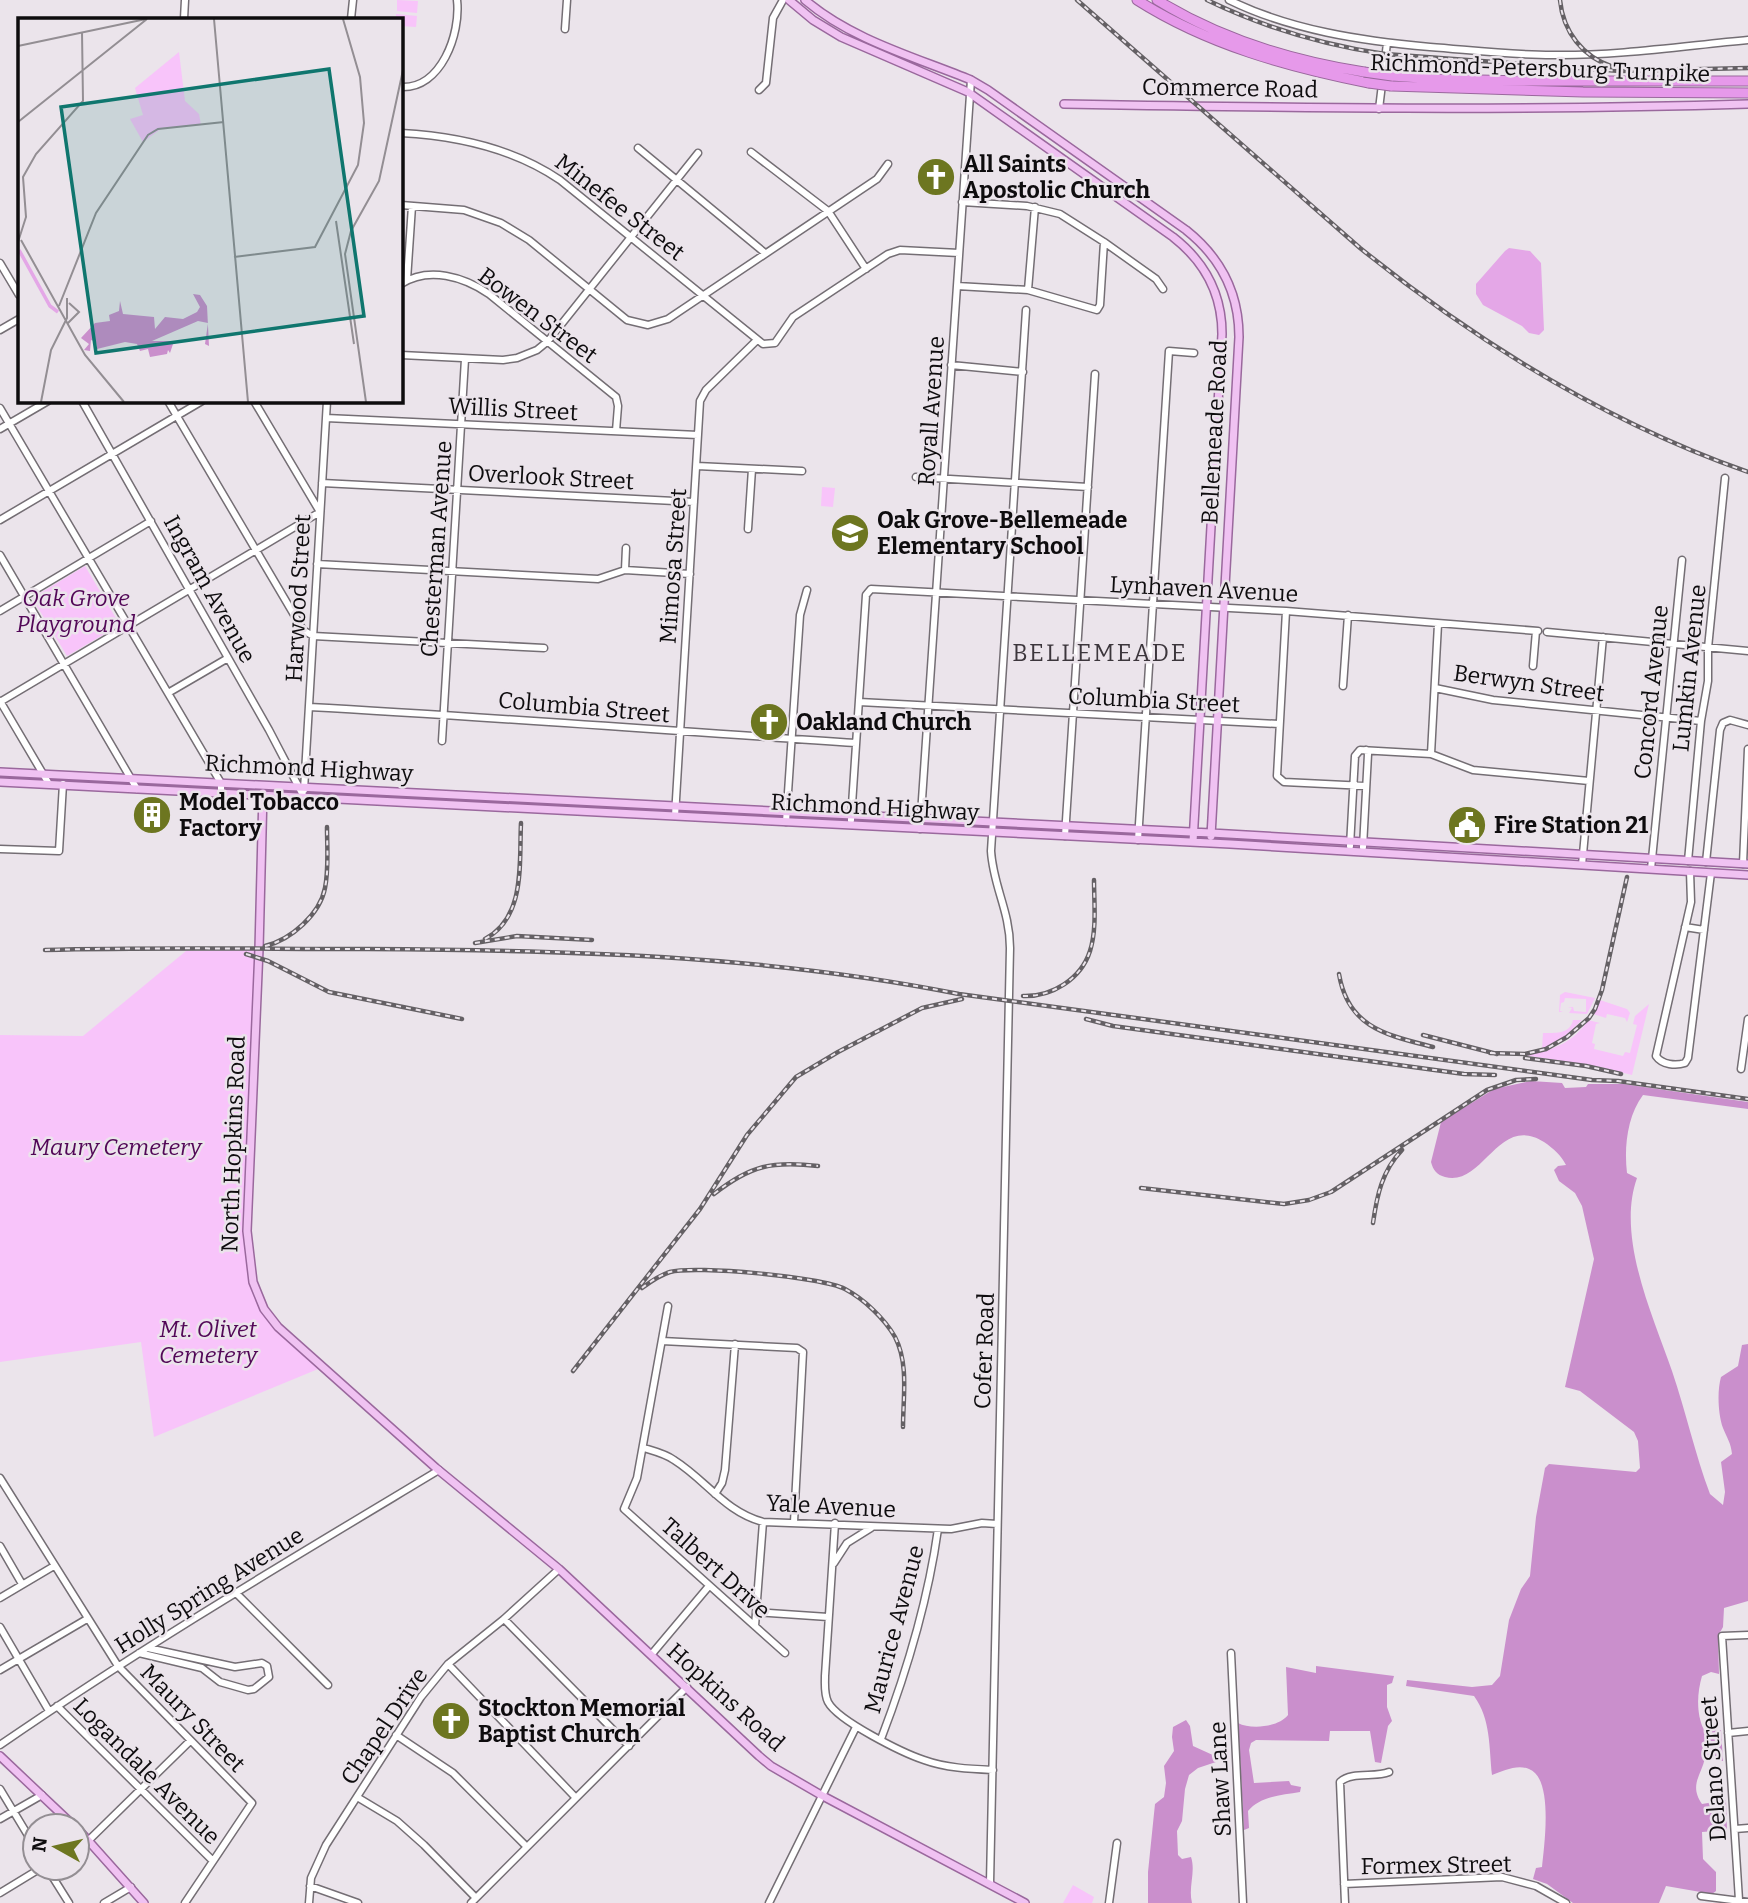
<svg xmlns="http://www.w3.org/2000/svg" width="1748" height="1903" viewBox="0 0 1748 1903" font-family="Bitter,serif">
<style>
.green{fill:#f8c4fa}
.forest{fill:#ca8fcc}
.water{fill:#e4a7e7}
.lines{fill:none;stroke-linecap:round;stroke-linejoin:round}
.minor-casing{stroke:#746e74;stroke-width:9}
.major-casing{stroke:#9a689d;stroke-width:10}
.highway-casing{stroke:#9a689d;stroke-width:11}
.minor{stroke:#fff;stroke-width:6}
.major{stroke:#f0c2f2;stroke-width:7}
.highway{stroke:#e699ea;stroke-width:9}
.rail-casing{stroke:#646064;stroke-width:4.5}
.rail{stroke:#ebe4eb;stroke-width:2;stroke-dasharray:5;stroke-linecap:butt}
.highway-bridge-casing{stroke:#9a689d;stroke-width:11;stroke-linecap:butt}
.highway-bridge{stroke:#e699ea;stroke-width:9}
.labels{text-anchor:middle;dominant-baseline:central;stroke-width:5;stroke-linejoin:round;paint-order:stroke}
.street-label{font-size:23px;fill:#0e0c0e;stroke:#ebe4eb}
.poi-label{font-size:23px;font-weight:bold;fill:#0e0c0e;stroke:#ebe4eb;text-anchor:start}
.park-label{font-size:23px;font-style:italic;fill:#520757;stroke:#ebe4eb}
.neighbourhood-label{font-size:24px;letter-spacing:2px;fill:#3c363c;stroke:#ebe4eb}
.inset-river{fill:none;stroke:#e4a7e7;stroke-width:3.5}
.inset-road{fill:none;stroke:#938e93;stroke-width:2}
.view{fill:#0f766e;fill-opacity:0.15;stroke:#0f766e;stroke-width:3.5}
.inset-edge{fill:none;stroke:#0e0c0e;stroke-width:3.5}
</style>
<rect width="100%" height="100%" fill="#ebe4eb"/>
<path class="green" d="M 397,0 L 418,1 L 417,13 L 397,11 Z
M 396,14 L 417,16 L 416,27 L 401,26 L 401,19 L 396,19 Z
M 822,487 L 835,488 L 833,507 L 821,506 Z
M 85,566 L 120,625 L 67,656 L 32,598 Z
M 259,950 L 249,1129 L 251,1269 L 266,1310 L 323,1367 L 154,1437 L 141,1342 L 0,1362 L 0,1035 L 83,1036 L 186,951 Z
M 1565,992 L 1595,998 L 1587,1014 L 1569,1013 L 1572,1008 L 1568,1007 L 1573,1007 L 1574,1011 L 1586,1012 L 1586,999 L 1565,998 L 1564,1002 L 1561,1003 L 1560,1011 L 1563,1012 L 1559,1012 L 1560,995 Z
M 1600,1000 L 1627,1009 L 1630,1013 L 1627,1022 L 1625,1018 L 1607,1014 L 1606,1018 L 1593,1014 Z
M 1649,1004 L 1632,1075 L 1600,1067 L 1524,1055 C 1550,1051 1573,1044 1588,1020 L 1600,1023 L 1596,1024 L 1592,1043 L 1595,1044 L 1594,1049 L 1623,1056 L 1625,1052 L 1630,1053 L 1637,1025 L 1633,1024 L 1635,1016 Z
M 1573,1020 L 1582,1020 L 1561,1040 L 1542,1049 L 1543,1033 C 1556,1033 1570,1034 1573,1020 Z
M 1073,1885 L 1094,1897 L 1092,1903 L 1063,1903 Z"/>
<path class="forest" d="M 1531,1081 L 1562,1083 L 1565,1088 L 1586,1087 L 1588,1084 L 1623,1084 L 1748,1102 L 1748,1109 L 1643,1095 C 1627,1116 1624,1148 1627,1173 L 1637,1178 C 1616,1237 1653,1316 1672,1371 C 1686,1412 1695,1454 1710,1494 L 1723,1505 L 1725,1492 L 1721,1462 L 1732,1454 C 1731,1443 1727,1438 1723,1428 C 1718,1414 1717,1391 1721,1377 L 1738,1366 L 1742,1345 L 1748,1344 L 1748,1601 L 1724,1608 L 1723,1627 L 1718,1636 L 1719,1674 L 1711,1672 L 1702,1676 C 1697,1693 1696,1714 1704,1730 L 1721,1730 L 1723,1761 L 1705,1758 C 1701,1776 1689,1785 1702,1804 L 1726,1800 L 1727,1830 L 1702,1832 L 1703,1859 L 1716,1872 L 1716,1891 L 1712,1894 L 1666,1886 L 1659,1903 L 1573,1903 L 1547,1884 L 1533,1879 L 1536,1868 L 1542,1867 C 1544,1847 1554,1778 1529,1769 C 1517,1764 1503,1771 1492,1775 C 1489,1748 1491,1719 1474,1696 L 1406,1686 L 1407,1680 L 1472,1687 L 1492,1685 L 1500,1676 L 1509,1620 L 1521,1589 L 1530,1576 L 1536,1517 L 1545,1468 L 1549,1464 L 1636,1472 L 1640,1468 L 1638,1441 L 1634,1432 L 1580,1391 L 1565,1387 L 1594,1259 L 1582,1206 L 1575,1193 L 1559,1181 L 1554,1170 L 1558,1166 L 1566,1165 C 1561,1155 1554,1149 1544,1142 C 1498,1113 1484,1187 1445,1177 C 1437,1175 1433,1170 1431,1162 L 1441,1122 L 1494,1089 Z
M 1316,1666 L 1394,1676 L 1392,1683 L 1387,1685 L 1387,1707 L 1392,1721 L 1388,1726 L 1381,1763 L 1375,1762 L 1370,1731 L 1330,1731 L 1329,1741 L 1256,1740 L 1251,1743 L 1249,1750 L 1254,1783 L 1289,1781 L 1291,1785 L 1301,1787 L 1300,1792 C 1282,1795 1260,1796 1248,1811 L 1249,1828 L 1244,1830 L 1238,1723 C 1251,1730 1279,1727 1288,1715 L 1286,1667 L 1316,1673 Z
M 1186,1720 L 1190,1726 L 1193,1746 L 1215,1756 L 1216,1762 L 1198,1768 L 1189,1775 L 1185,1789 L 1182,1821 L 1177,1831 L 1178,1855 L 1182,1859 L 1191,1857 C 1196,1872 1188,1887 1192,1903 L 1148,1903 L 1148,1872 L 1155,1804 L 1164,1797 L 1166,1783 L 1164,1766 L 1174,1751 L 1172,1737 L 1173,1727 Z"/>
<path class="water" d="M 1509,248 L 1530,251 L 1541,263 L 1544,330 L 1539,335 L 1529,333 L 1522,326 L 1483,305 L 1476,294 L 1476,284 L 1505,251 Z"/>
<g class="lines">
<g class="minor-casing">
<path id="minor" d="M 1229,0 C 1290,30 1362,41 1430,47 C 1470,50 1511,55 1552,55 C 1617,56 1683,46 1748,40
M 184,19 L 185,0
M 351,19 L 353,0
M 565,29 L 567,0
M 401,87 C 441,89 461,34 457,0
M 759,90 L 766,83 L 773,18 L 783,0
M 1379,109 L 1387,43
M 401,133 C 457,136 513,148 560,180 L 763,344 L 775,343 L 793,317 L 888,254 L 900,250 L 959,253
M 638,148 L 765,253
M 751,152 L 828,211 L 866,269
M 962,202 L 1027,206 L 1060,214 L 1104,242 L 1156,279 L 1163,289
M 401,205 L 464,210 L 501,223 L 529,240 L 627,320 L 648,325 L 668,319 L 877,179 L 888,164
M 0,263 L 19,295
M 407,280 L 412,206
M 401,284 C 429,266 464,277 489,294 L 616,397 L 618,406 L 616,431
M 957,286 L 1028,290 L 1097,310 L 1100,305 L 1104,242
M 1028,290 L 1035,207
M 0,330 L 19,319
M 401,355 L 503,360 L 517,358 L 537,350 L 548,341 L 698,153
M 951,365 L 1023,372
M 82,401 L 269,730 L 304,797
M 168,401 L 303,630 L 313,636 L 544,648
M 0,408 L 221,783 L 221,792
M 326,418 L 698,435
M 0,429 L 48,401
M 697,466 L 802,471
M 916,477 L 1088,487
M 322,483 L 694,502
M 0,520 L 202,401
M 748,529 L 752,469
M 0,555 L 137,789
M 317,564 L 598,579 L 625,570 L 690,574
M 625,570 L 626,548
M 0,611 L 151,521
M 1286,611 L 1277,776 L 1284,782 L 1366,786
M 1547,632 L 1748,651
M 1533,666 L 1536,631
M 1343,686 L 1348,615
M 1435,688 L 1493,700 L 1701,721
M 168,693 L 228,658
M 0,701 L 49,784
M 0,702 L 320,512 L 254,401
M 859,702 L 1279,724
M 309,707 C 491,717 673,731 856,743
M 442,741 L 465,359
M 1431,754 L 1438,624
M 304,790 L 327,401
M 675,816 L 700,401 L 706,390 L 757,340
M 851,820 L 866,595 L 871,589 L 1286,611 L 1538,631
M 786,822 L 800,615 L 807,590
M 920,829 L 971,80
M 1065,836 L 1095,374
M 1138,840 L 1169,351 L 1194,353
M 1350,846 L 1355,756 L 1360,750 L 1431,754 L 1473,770 L 1589,781
M 1363,847 L 1368,754 L 1366,750
M 0,849 L 59,851 L 63,784
M 1688,861 L 1701,721 L 1708,681 L 1708,648 L 1725,478
M 1706,862 L 1720,730 L 1723,723 L 1730,720 L 1748,725
M 1743,864 L 1748,749
M 1582,865 L 1603,637
M 1651,869 L 1682,560
M 1690,871 L 1691,902 L 1656,1056 C 1662,1065 1676,1066 1685,1063 L 1688,1058 L 1711,873
M 1685,927 L 1704,930
M 1741,1069 L 1748,1019
M 668,1306 L 637,1478 L 624,1509 L 785,1653
M 662,1341 L 797,1348 L 803,1352 L 794,1522
M 644,1448 C 654,1451 666,1454 674,1460 C 706,1480 725,1512 763,1522 L 951,1529 L 982,1523 L 997,1524
M 0,1478 L 118,1666 L 252,1803 L 185,1903
M 715,1494 L 722,1483 L 725,1470 L 735,1344
M 835,1523 L 825,1676 C 825,1685 824,1694 828,1702 C 838,1721 903,1753 924,1760 C 946,1768 970,1769 993,1770
M 0,1546 L 22,1584
M 834,1563 L 847,1543 L 871,1528
M 235,1592 L 328,1685
M 0,1598 L 54,1566
M 756,1612 L 828,1617
M 504,1619 L 629,1746
M 755,1626 L 763,1522
M 0,1627 L 49,1711
M 139,1653 L 202,1668 L 220,1682 L 248,1690 L 254,1689 L 269,1677 L 267,1666 L 262,1663 L 235,1667 L 148,1648
M 1231,1653 L 1243,1903
M 651,1655 L 709,1586
M 448,1664 L 576,1798
M 0,1670 L 87,1619
M 57,1706 L 213,1861
M 1728,1733 L 1748,1731
M 396,1735 L 453,1773 L 526,1846
M 881,1739 C 907,1671 928,1601 938,1529
M 0,1745 C 142,1647 291,1559 439,1470
M 0,1789 L 35,1847
M 357,1797 L 397,1821 L 424,1845 L 476,1898
M 0,1819 L 42,1795
M 1735,1829 L 1748,1828
M 77,1846 L 89,1840 L 190,1741
M 47,1868 L 69,1903
M 990,1883 L 1010,948 C 1010,911 993,886 991,851 L 1026,310
M 1344,1884 L 1502,1877 L 1536,1886 L 1566,1903
M 310,1886 L 358,1903
M 0,1893 L 41,1868
M 1701,1896 L 1748,1902
M 1739,1900 L 1722,1636 L 1748,1635
M 104,1903 L 131,1887
M 309,1903 L 311,1878 L 326,1845 L 421,1697 L 448,1664 L 504,1619 L 559,1569
M 471,1903 L 687,1687
M 769,1903 L 856,1727
M 1109,1903 L 1117,1843
M 1345,1903 L 1340,1782 C 1352,1771 1375,1778 1389,1772"/>
</g>
<g class="major-casing">
<path id="major" d="M 789,0 L 813,20 L 841,37 L 968,92 L 1173,237 C 1205,262 1222,293 1222,334 L 1193,842
M 805,0 C 852,40 915,57 971,80 L 988,90 L 1186,230 C 1220,257 1239,293 1239,337 L 1211,836
M 1064,104 C 1292,108 1520,111 1748,104
M 0,772 L 1211,833 L 1748,864
M 0,782 L 1230,844 L 1748,875
M 263,793 L 259,949 L 247,1231 L 253,1282 L 264,1309 L 278,1327 L 436,1468 L 559,1569 L 759,1756 L 771,1766 L 821,1795 L 1025,1903
M 0,1756 L 74,1826
M 77,1828 L 144,1903"/>
</g>
<g class="highway-casing">
<path id="highway" d="M 1137,0 C 1208,45 1288,67 1369,83
M 1157,0 C 1219,38 1293,61 1364,72
M 1392,76 L 1435,79 L 1528,81 L 1748,81
M 1391,86 L 1583,92 L 1748,93"/>
</g>
<use href="#minor" class="minor"/>
<use href="#major" class="major"/>
<use href="#highway" class="highway"/>
<g class="rail-casing">
<path id="rail" d="M 1077,0 L 1360,248 C 1477,342 1605,422 1748,472
M 1207,0 C 1263,27 1323,45 1385,54 L 1620,71 L 1748,68
M 1560,0 C 1563,32 1583,57 1613,67
M 485,939 C 526,917 519,863 521,823
M 475,943 L 517,936 L 592,940
M 265,946 C 291,940 320,914 325,888 C 329,868 327,847 327,827
M 45,950 C 152,947 260,949 368,949 C 566,950 764,955 959,994 L 1592,1080 L 1618,1081 L 1748,1099
M 246,954 L 268,961 L 329,992 L 462,1019
M 1339,974 C 1348,1028 1387,1035 1433,1047
M 1023,996 C 1052,997 1081,979 1090,951 C 1097,929 1094,902 1094,880
M 1086,1019 L 1113,1026 L 1464,1074 L 1495,1075
M 1423,1035 L 1497,1054
M 1490,1053 L 1525,1054 L 1546,1049 L 1567,1037 L 1589,1018 L 1595,1009 L 1602,990 L 1627,877
M 1525,1058 L 1586,1066 L 1621,1074
M 1141,1188 L 1284,1204 L 1309,1200 L 1331,1192 L 1487,1090 L 1516,1080 L 1536,1079
M 714,1194 C 751,1165 772,1161 818,1166
M 1373,1223 C 1377,1195 1382,1171 1402,1150
M 642,1288 C 650,1282 660,1275 670,1272 C 695,1265 822,1277 845,1289 C 864,1299 885,1319 895,1337 C 909,1364 903,1398 903,1427
M 573,1371 L 700,1209 L 747,1135 L 796,1077 L 838,1052 L 922,1008 L 962,999"/>
</g>
<use href="#rail" class="rail"/>
<g class="highway-bridge-casing">
<path id="highway-bridge" d="M 1364,72 L 1392,76
M 1369,83 L 1391,86"/>
</g>
<use href="#highway-bridge" class="highway-bridge"/>
</g>
<defs>
<g id="church-disc" transform="scale(2.0125)"><circle r="9.5" fill="#6d7620" stroke="#ebe4eb"/><path d="M-1.2-6h2.4v3.5h3.3v2.4h-3.3V6h-2.4V-.1h-3.3v-2.4h3.3Z" fill="#fff"/></g>
<g id="school-disc" transform="scale(2.0125)"><circle r="9.5" fill="#6d7620" stroke="#ebe4eb"/><path d="M0-5L7-2L0 1L-7-2ZM-4 1L0 2.5L4 1V4Q0 6-4 4Z" fill="#fff"/></g>
<g id="building-disc" transform="scale(2.0125)"><circle r="9.5" fill="#6d7620" stroke="#ebe4eb"/><path d="M-4-6H4V6H1V3H-1V6H-4ZM-2.5-4.3h1.7v1.8h-1.7ZM.8-4.3h1.7v1.8H.8ZM-2.5-1h1.7V.8h-1.7ZM.8-1h1.7V.8H.8Z" fill="#fff"/></g>
<g id="civic-disc" transform="scale(2.0125)"><circle r="9.5" fill="#6d7620" stroke="#ebe4eb"/><path d="M-.6-6.5H3V-4.5H.6V-3L4-1V1h2V6H-6V1h2V-1L-.6-3ZM-1.2 2.5V6h2.4V2.5Z" fill="#fff"/></g>
</defs>
<g fill-rule="evenodd">
<use href="#church-disc" x="936" y="177"/>
<use href="#school-disc" x="850" y="533"/>
<use href="#church-disc" x="769" y="722"/>
<use href="#building-disc" x="152" y="815"/>
<use href="#civic-disc" x="1467" y="825"/>
<use href="#church-disc" x="451" y="1721"/>
</g>
<g class="labels">
<g class="street-label">
<text transform="translate(1540 68) rotate(2)">Richmond-Petersburg Turnpike</text>
<text transform="translate(1230 88) rotate(1)">Commerce Road</text>
<text transform="translate(620 207) rotate(38)">Minefee Street</text>
<text transform="translate(538 315) rotate(37)">Bowen Street</text>
<text transform="translate(513 409) rotate(3)">Willis Street</text>
<text transform="translate(931 411) rotate(-86)">Royall Avenue</text>
<text transform="translate(1214 432) rotate(-87)">Bellemeade Road</text>
<text transform="translate(551 477) rotate(3)">Overlook Street</text>
<text transform="translate(436 549) rotate(-86)">Chesterman Avenue</text>
<text transform="translate(673 566) rotate(-86)">Mimosa Street</text>
<text transform="translate(210 589) rotate(61)">Ingram Avenue</text>
<text transform="translate(1204 589) rotate(3)">Lynhaven Avenue</text>
<text transform="translate(298 598) rotate(-87)">Harwood Street</text>
<text transform="translate(1689 668) rotate(-84)">Lumkin Avenue</text>
<text transform="translate(1529 683) rotate(8)">Berwyn Street</text>
<text transform="translate(1651 692) rotate(-84)">Concord Avenue</text>
<text transform="translate(1154 700) rotate(3)">Columbia Street</text>
<text transform="translate(584 707) rotate(5)">Columbia Street</text>
<text transform="translate(309 768) rotate(3)">Richmond Highway</text>
<text transform="translate(875 807) rotate(3)">Richmond Highway</text>
<text transform="translate(233 1144) rotate(-88)">North Hopkins Road</text>
<text transform="translate(984 1351) rotate(-88)">Cofer Road</text>
<text transform="translate(831 1506) rotate(3)">Yale Avenue</text>
<text transform="translate(716 1568) rotate(42)">Talbert Drive</text>
<text transform="translate(209 1590) rotate(-32)">Holly Spring Avenue</text>
<text transform="translate(894 1629) rotate(-75)">Maurice Avenue</text>
<text transform="translate(726 1697) rotate(42)">Hopkins Road</text>
<text transform="translate(193 1718) rotate(46)">Maury Street</text>
<text transform="translate(384 1726) rotate(-56)">Chapel Drive</text>
<text transform="translate(1713 1769) rotate(-94)">Delano Street</text>
<text transform="translate(147 1771) rotate(45)">Logandale Avenue</text>
<text transform="translate(1220 1779) rotate(-93)">Shaw Lane</text>
<text transform="translate(1436 1865) rotate(-1)">Formex Street</text>
</g>
<g class="poi-label">
<text x="963" y="164">All Saints<tspan x="963" dy="26">Apostolic Church</tspan></text>
<text x="877" y="520">Oak Grove-Bellemeade<tspan x="877" dy="26">Elementary School</tspan></text>
<text x="796" y="722">Oakland Church</text>
<text x="179" y="802">Model Tobacco<tspan x="179" dy="26">Factory</tspan></text>
<text x="1494" y="825">Fire Station 21</text>
<text x="478" y="1708">Stockton Memorial<tspan x="478" dy="26">Baptist Church</tspan></text>
</g>
<g class="park-label">
<text x="76" y="598">Oak Grove<tspan x="76" dy="26">Playground</tspan></text>
<text x="116" y="1147">Maury Cemetery</text>
<text x="208" y="1329">Mt. Olivet<tspan x="208" dy="26">Cemetery</tspan></text>
</g>
<g class="neighbourhood-label">
<text x="1100" y="653">BELLEMEADE</text>
</g>
</g>
<g transform="translate(18 18)">
<rect width="385" height="385" fill="#ebe4eb"/>
<path d="M 161,34 L 167,83 L 181,96 L 183,107 L 144,110 L 125,124 L 112,101 L 125,97 L 117,70 Z" fill="#f8c4fa"/>
<path d="M 175,276 L 182,277 L 189,288 L 191,328 L 187,326 L 190,305 L 180,303 L 134,323 L 156,323 L 152,335 L 150,332 L 149,336 L 132,339 L 130,331 L 122,333 L 119,326 L 107,324 L 79,331 L 78,324 L 73,322 L 72,333 L 66,332 L 71,326 L 63,320 L 77,305 L 92,303 L 91,297 L 101,293 L 102,283 L 105,296 L 136,299 L 137,311 L 147,299 L 165,301 L 179,294 L 182,289 Z" fill="#ca8fcc"/>
<path class="inset-river" d="M 1,232 L 32,288 L 40,294"/>
<path class="inset-road" d="M 196,1 L 230,384M 0,28 L 128,1M 0,104 L 129,1M 318,203 L 336,326M 3,222 L 67,337 L 106,384M 0,224 L 8,199 L 5,159 L 18,136 L 65,83 L 64,14M 216,239 L 297,229 L 340,147 L 346,105 L 342,59 L 325,1M 41,288 L 78,195 L 130,117 L 140,111 L 206,104M 50,305 L 61,294 L 51,285M 23,384 L 33,332 L 49,300 L 49,280M 348,384 L 327,236 L 333,213 L 361,163 L 385,52"/>
<path class="view" d="M 311,51 L 346,298 L 78,335 L 43,89 Z"/>
<rect width="385" height="385" class="inset-edge"/>
</g>
<g transform="translate(56 1847) rotate(278)"><circle r="33" fill="#ebe4eb" stroke="#938e93" stroke-width="2"/>
<path d="M0-5L12 26L0 18L-12 26Z" fill="#6d7620"/>
<text y="-10" font-size="19" font-weight="bold" text-anchor="middle" fill="#0e0c0e">N</text>
</g>
</svg>
